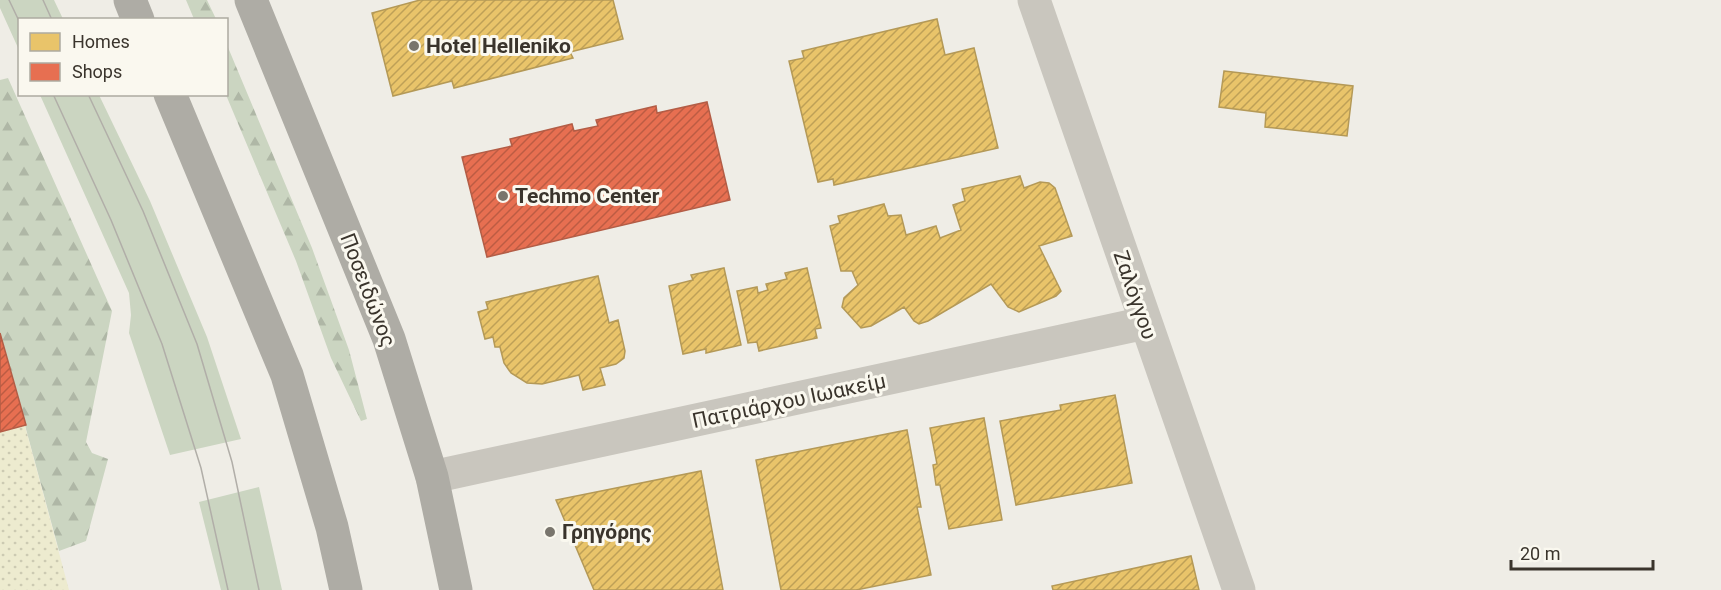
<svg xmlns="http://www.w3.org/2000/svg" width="1721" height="590" viewBox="0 0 1721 590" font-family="Roboto,sans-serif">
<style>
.green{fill:#cbd5c1}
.forest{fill:url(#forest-firs)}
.sand{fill:url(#sand-dots)}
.homes{fill:url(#homes-hatch);stroke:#b49957;stroke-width:1.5}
.shops{fill:url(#shops-hatch);stroke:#b35d46;stroke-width:1.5}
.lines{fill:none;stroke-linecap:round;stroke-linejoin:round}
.minor{stroke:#c9c6be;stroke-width:33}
.highway{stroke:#aeaca5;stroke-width:33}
.tram{stroke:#b1aea8;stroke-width:1.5}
.poi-dot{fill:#79756d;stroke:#faf8ef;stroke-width:2}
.labels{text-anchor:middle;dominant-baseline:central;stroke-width:6;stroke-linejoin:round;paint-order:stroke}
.poi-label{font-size:21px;font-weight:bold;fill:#3a342c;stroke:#faf8ef;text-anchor:start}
.street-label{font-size:21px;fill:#3a342c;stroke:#faf8ef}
</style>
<defs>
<pattern id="forest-firs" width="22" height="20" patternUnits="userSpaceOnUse" patternTransform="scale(1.5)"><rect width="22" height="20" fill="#cbd5c1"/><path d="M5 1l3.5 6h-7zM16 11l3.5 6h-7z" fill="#afb7a6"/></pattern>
<pattern id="sand-dots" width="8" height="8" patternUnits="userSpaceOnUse" patternTransform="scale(1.5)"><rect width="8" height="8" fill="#edebcf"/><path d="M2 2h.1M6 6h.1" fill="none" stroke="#cccab2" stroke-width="1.8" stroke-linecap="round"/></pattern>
<pattern id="homes-hatch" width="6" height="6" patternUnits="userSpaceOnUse" patternTransform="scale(1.5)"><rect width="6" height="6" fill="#e9c46a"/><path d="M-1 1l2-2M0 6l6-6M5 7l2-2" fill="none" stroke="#bea057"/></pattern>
<pattern id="shops-hatch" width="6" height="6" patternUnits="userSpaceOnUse" patternTransform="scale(1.5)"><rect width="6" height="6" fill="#e76f51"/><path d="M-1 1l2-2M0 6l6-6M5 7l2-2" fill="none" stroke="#bc5c43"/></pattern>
</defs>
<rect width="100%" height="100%" fill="#efede6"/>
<path class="green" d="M 0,0 L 54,0 L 63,19 L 20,20 L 19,50 L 0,8 Z
M 40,95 L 99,95 L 150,201 L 207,337 L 241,439 L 170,455 L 129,333 L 131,315 L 129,293 Z
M 259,487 L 282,590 L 221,590 L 199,502 Z"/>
<path class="forest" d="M 186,0 L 207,0 L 216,19 L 194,19 Z
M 227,45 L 312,248 L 349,350 L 367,419 L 361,421 L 331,358 L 296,261 L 226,95 Z
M 8,78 L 112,311 L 86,442 L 92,453 L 108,459 L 86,541 L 59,551 L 0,333 L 0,80 Z"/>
<path class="sand" d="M 0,333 L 69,590 L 0,590 Z"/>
<path class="homes" d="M 420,0 L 613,0 L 623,39 L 570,52 L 573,58 L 454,88 L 452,81 L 393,96 L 372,13 Z
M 937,19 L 945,55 L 974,48 L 998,148 L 834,185 L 833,179 L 818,182 L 789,61 L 804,58 L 802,51 Z
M 1224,71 L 1353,86 L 1347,136 L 1265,127 L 1266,113 L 1219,107 Z
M 1020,176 L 1024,188 L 1040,182 L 1049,183 L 1055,188 L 1072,236 L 1039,246 L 1061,291 L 1056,296 L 1019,312 L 1008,307 L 991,284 L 928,321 L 919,324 L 914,321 L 904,307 L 871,326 L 861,328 L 842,307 L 844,298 L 858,285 L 852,271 L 841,271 L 830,226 L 840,223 L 838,216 L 884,204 L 888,216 L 901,215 L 906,235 L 936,226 L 940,238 L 961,230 L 953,205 L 965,201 L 962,189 Z
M 724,268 L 741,345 L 706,353 L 706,349 L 683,354 L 669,286 L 693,280 L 691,275 Z
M 807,268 L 821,328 L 815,329 L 817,338 L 759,351 L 757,342 L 748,343 L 737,291 L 757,287 L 758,293 L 768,290 L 766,284 L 787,279 L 785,273 Z
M 598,276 L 609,323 L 618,320 L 625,351 L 624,358 L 616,364 L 600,368 L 605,385 L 583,390 L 579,375 L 542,384 L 527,383 L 511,373 L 504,363 L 500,347 L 495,347 L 493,337 L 485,339 L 478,312 L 488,309 L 486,302 Z
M 1115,395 L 1132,483 L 1016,505 L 1000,421 L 1061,410 L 1060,405 Z
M 984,418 L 1002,520 L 949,529 L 940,485 L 936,485 L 933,465 L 937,464 L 930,428 Z
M 907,430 L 921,507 L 917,507 L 931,575 L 856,590 L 781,590 L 756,460 Z
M 701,471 L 723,590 L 594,590 L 556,500 Z
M 1191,556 L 1199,590 L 1053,590 L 1052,586 Z"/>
<path class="shops" d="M 707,102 L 730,200 L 487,257 L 462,157 L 512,146 L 510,139 L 572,124 L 574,131 L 598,126 L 596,120 L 656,106 L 657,113 Z
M 0,333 L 26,425 L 0,432 Z"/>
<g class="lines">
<path class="minor" d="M 1034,0 L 1239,590
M 432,477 L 1145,323"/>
<path class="highway" d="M 130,0 L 138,20
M 251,0 L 389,339 L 432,477 L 456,590
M 170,94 L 287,375 L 332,527 L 346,590"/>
<path class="tram" d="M 9,0 L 20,23
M 43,0 L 52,20
M 53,94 L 111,220 L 162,344 L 201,468 L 228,590
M 88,94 L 143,211 L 197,344 L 232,462 L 259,590"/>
</g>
<g class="poi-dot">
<circle cx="414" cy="46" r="6"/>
<circle cx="503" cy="196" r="6"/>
<circle cx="550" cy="532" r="6"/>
</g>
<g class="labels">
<g class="poi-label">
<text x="426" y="46">Hotel Helleniko</text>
<text x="515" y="196">Techmo Center</text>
<text x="562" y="532">Γρηγόρης</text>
</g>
<g class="street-label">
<text transform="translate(368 290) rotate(69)">Ποσειδώνος</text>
<text transform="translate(1135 295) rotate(71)">Ζαλόγγου</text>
<text transform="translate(789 401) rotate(-12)">Πατριάρχου Ιωακείμ</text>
</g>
</g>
<rect x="18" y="18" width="210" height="78" fill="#faf8ef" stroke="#adaaa1" stroke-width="1.5"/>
<rect x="30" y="33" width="30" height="18" fill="#e9c46a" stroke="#adaaa1" stroke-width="1.5"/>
<text x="72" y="48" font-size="18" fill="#3a342c">Homes</text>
<rect x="30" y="63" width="30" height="18" fill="#e76f51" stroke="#adaaa1" stroke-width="1.5"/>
<text x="72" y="78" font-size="18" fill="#3a342c">Shops</text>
<path d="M1511 560v9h142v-9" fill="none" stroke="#3a342c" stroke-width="3"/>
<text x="1520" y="560" font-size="18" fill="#3a342c" stroke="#faf8ef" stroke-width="4.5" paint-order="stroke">20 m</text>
</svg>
